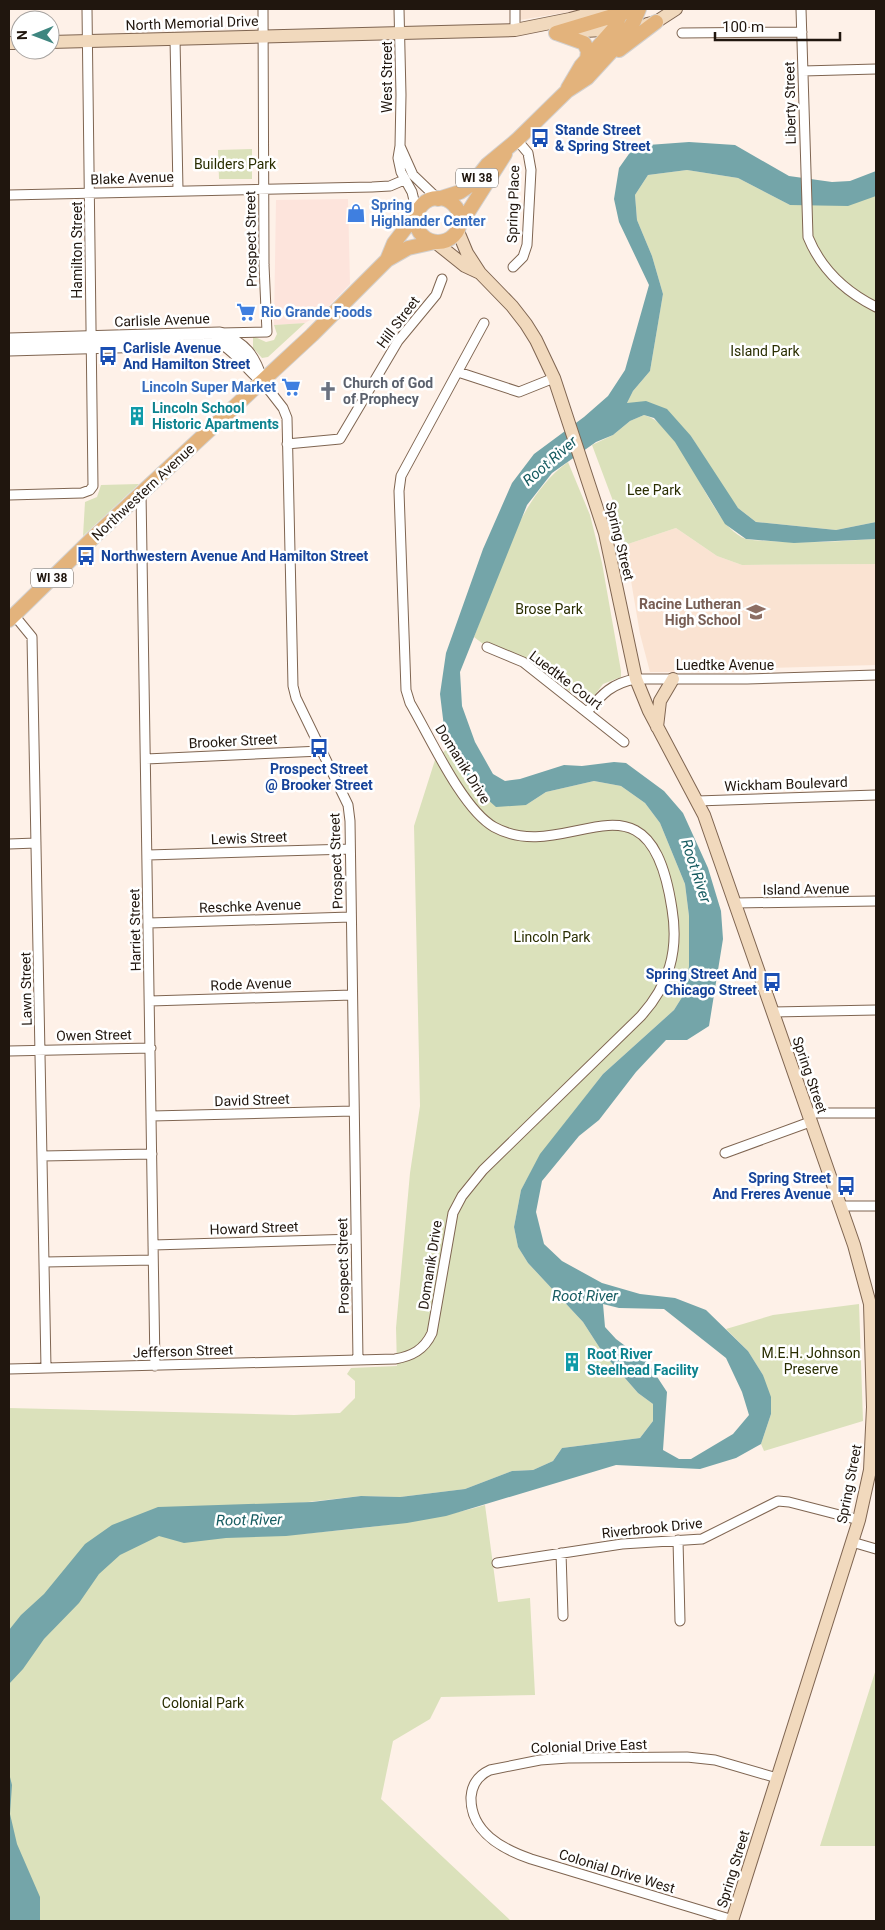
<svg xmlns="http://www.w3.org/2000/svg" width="885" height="1930" font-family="Roboto,sans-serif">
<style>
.built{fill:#fae3d2}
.industrial{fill:#fde4dc}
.green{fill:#dbe1bb}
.water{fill:#74a5a9;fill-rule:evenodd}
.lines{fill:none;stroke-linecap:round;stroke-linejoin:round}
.minor-casing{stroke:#7f6551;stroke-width:11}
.tertiary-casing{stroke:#7f6551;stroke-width:13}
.secondary-casing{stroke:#7f6551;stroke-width:14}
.primary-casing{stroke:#d2d0cf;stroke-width:16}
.minor{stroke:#fff;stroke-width:9}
.tertiary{stroke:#fff;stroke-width:11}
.secondary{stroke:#f1d9bd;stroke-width:12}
.primary{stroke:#e3b37c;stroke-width:14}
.labels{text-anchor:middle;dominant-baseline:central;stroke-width:5;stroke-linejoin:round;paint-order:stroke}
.shield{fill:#fff;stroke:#635c56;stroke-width:1}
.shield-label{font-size:12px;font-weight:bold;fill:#20160e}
.street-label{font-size:14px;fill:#20160e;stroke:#fff}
.transit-label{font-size:14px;font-weight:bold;fill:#164399;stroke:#fff;text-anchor:start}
.park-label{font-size:14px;fill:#292d00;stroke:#fff}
.shop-label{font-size:14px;font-weight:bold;fill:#366cbe;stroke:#fff;text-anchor:start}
.worship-label{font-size:14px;font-weight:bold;fill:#5b616d;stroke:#fff;text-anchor:start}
.culture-label{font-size:14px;font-weight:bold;fill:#0d838f;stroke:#fff;text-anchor:start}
.education-label{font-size:14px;font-weight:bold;fill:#785e54;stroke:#fff;text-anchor:end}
.water-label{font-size:15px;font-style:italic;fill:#175c61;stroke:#fff}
</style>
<rect width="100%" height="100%" fill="#fef1e8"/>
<path class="built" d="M520 9H588L520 20Z
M676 528 717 556 742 565 876 564V665L769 668 741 672H650L640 634 625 545Z"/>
<path class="industrial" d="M348 199 350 284 323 312 305 323 274 325 276 200Z"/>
<path class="green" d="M252 149V179H219L218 150Z
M687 170 738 178 790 205 876 196V522L836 530 756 522 738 508 723 488 691 436 627 403 633 391 650 371 663 294 652 256 637 220 635 195 648 175Z
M305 323 268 357 262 358 253 348V336L266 342 274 340 277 334 274 325Z
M644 415C687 427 708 526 746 539 753 541 762 540 769 541 805 544 841 541 876 539V564L742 565 717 556 676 528 625 545 613 501 592 445 613 435 630 421Z
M568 462 590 515 602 563 621 671V677L603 684 594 696 589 697 586 701 523 662 487 647 474 637C496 580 517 498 568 462Z
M139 484 83 536 85 502 97 497 101 485Z
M452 744 470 784 526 805 546 792 594 781 621 786 645 803 660 823 685 884 689 916V966L684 994 674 1010 603 1074 541 1154 521 1190 514 1227 518 1247 528 1263 583 1322 603 1353 638 1393 653 1404V1421L640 1438 562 1448 553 1461 533 1470 512 1471 465 1489 400 1497 361 1496 299 1503 301 1534C363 1528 424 1523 485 1505L498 1602 530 1598 535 1695 441 1697 430 1719 393 1741 381 1799 511 1921H9V1408L294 1415 340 1413 355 1398V1381L347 1374 351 1368 397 1366 396 1328 410 1173 420 1106 414 826 435 760Z
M859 1304 863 1421 764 1451 761 1444 771 1414 763 1375 748 1351 726 1329 773 1315Z
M876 1669V1846H820Z"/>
<path class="water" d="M689 142 735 145 789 176 832 182 850 181 876 171V196L848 206 790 205 738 178 687 170 648 175 635 195 637 220 652 256 663 294 650 371 633 391 627 403 646 401 667 409 691 436 738 508 756 522 836 530 876 522V539L794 543 746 539 725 524 675 442 654 418 644 415 630 421 613 435 596 442 552 473 527 505 460 672 462 706 475 742 493 774 505 781 520 779 564 765 582 766 614 762 626 763 664 791 683 813 708 868 721 911 723 939 709 1026 687 1040H666L636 1072 599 1120 579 1136 542 1181 536 1212 544 1244 562 1261 602 1283 640 1294 675 1298 706 1310 748 1351 763 1375 771 1397V1414L761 1444 736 1458 700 1469 616 1465 446 1516 407 1523 286 1536 226 1538 184 1543 159 1536 120 1555 99 1574 79 1603 44 1639 23 1669 9 1684V1630L21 1615 44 1594 85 1544 112 1525 158 1507 312 1502 361 1496 400 1497 465 1489 512 1471 533 1470 553 1461 562 1448 640 1438 653 1421V1404L638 1393 603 1353 583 1322 528 1263 518 1247 514 1227 521 1190 540 1154 603 1074 674 1010 684 994 689 966V916L685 884 660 823 645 803 621 786 594 781 546 792 526 805 496 807 470 784 444 727 440 694 446 653 483 549 512 483 534 454 584 417 608 396 625 370 649 285 619 222 614 199 619 168 631 151 648 145ZM603 1304 619 1308 664 1309 726 1358 742 1392 749 1415 733 1434 691 1459H679L663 1450 667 1392 648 1363 616 1339 605 1327Z
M9 1773 12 1785 10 1814 17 1844 40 1897V1921H10Z"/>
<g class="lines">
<g class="minor-casing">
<path id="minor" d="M399 9 401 95 400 146 398 158 401 172 412 192 417 213
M515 9V30
M801 9 808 237C821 269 846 292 876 307
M682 33 802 32
M175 39 178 190
M803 71 876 69
M400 146 413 175 438 199
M9 195 372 187 390 186 404 180
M513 267 523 257 527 245 531 170 528 153 517 140
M220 333 267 332 264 265 263 9
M458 372 519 392 554 378
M262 381 283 408 287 418 293 686 296 698 348 805 350 821 358 1360
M287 444 340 439 398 341 436 295 442 279
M141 493 155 1366
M9 495 82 493 90 490 93 486 87 9
M14 615 32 637 46 1368
M487 647 523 662 624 742
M587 712C602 694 612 683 636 679H747L876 675
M146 759 321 751
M697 801 876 795
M9 844 36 843
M148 855 350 849
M736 903 876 901
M149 923 351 917
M150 1001 352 995
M773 1012 876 1010
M9 1051 151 1048
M807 1113H876
M152 1116 353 1111
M725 1153 810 1122
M42 1156 152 1154
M840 1206H876
M153 1245 356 1239
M45 1262 153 1260
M9 1369 395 1359C412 1356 424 1350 432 1333L453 1213 462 1196 483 1170 641 1016C669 985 679 951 672 909 649 756 568 868 494 827 462 809 429 735 410 703L406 690 399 491 401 476 484 323
M678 1540 680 1621
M852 1542 876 1549
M561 1553 563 1616
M497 1563 622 1544 702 1539 778 1501 789 1502 859 1520
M733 1920 531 1859C502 1849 470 1832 471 1797 472 1784 479 1775 490 1770L540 1760 568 1758 687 1757 715 1760 777 1778"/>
</g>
<g class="tertiary-casing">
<path id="tertiary" d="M9 339 220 333C245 344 254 355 262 381
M9 350 222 344C237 352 248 370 262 381"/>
</g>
<g class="secondary-casing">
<path id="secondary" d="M647 24 656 22 676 9
M567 32 620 29
M50 42 515 30 570 19 607 9
M9 43H20
M457 229 467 253 480 273 512 306 526 324 536 340 554 378 605 533 636 679 649 711 704 815 854 1245 870 1304 873 1407 870 1470 859 1520 732 1921
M435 242 465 266 480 273
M657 727 660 701 673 679"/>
</g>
<g class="primary-casing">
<path id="primary" d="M556 33 626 12
M556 33 584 43 588 51 587 59
M619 50 656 22
M568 88 581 66 613 30 623 9
M416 220a22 22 0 1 1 44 0a22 22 0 1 1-44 0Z
M438 199 460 192 472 184 487 165 517 140 567 91 587 78 620 42 634 21 639 9
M458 228 505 154
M387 260 394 243 417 213
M9 620 96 535 312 335 387 260 408 248 435 242"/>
</g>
<use href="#minor" class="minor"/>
<use href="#tertiary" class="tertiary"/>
<use href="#secondary" class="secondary"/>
<use href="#primary" class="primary"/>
</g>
<defs>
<g id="bus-bare" transform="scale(1.5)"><path d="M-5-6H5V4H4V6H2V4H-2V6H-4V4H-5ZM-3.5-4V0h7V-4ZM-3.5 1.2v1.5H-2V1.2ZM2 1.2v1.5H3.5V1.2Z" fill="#1a4fb4" stroke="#fff" stroke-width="2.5" paint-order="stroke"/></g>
<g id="shop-bare" transform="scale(1.5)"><path d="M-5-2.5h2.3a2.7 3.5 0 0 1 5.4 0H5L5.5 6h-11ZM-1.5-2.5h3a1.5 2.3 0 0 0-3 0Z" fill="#3f7fe0" stroke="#fff" stroke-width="2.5" paint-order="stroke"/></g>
<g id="supermarket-bare" transform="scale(1.5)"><path d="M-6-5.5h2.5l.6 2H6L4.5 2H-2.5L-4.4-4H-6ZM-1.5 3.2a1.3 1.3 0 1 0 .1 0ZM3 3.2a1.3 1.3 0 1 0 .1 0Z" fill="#3f7fe0" stroke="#fff" stroke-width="2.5" paint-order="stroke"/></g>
<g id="church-bare" transform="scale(1.5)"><path d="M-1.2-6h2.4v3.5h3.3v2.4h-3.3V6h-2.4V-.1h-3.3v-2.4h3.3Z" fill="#6b7280" stroke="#fff" stroke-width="2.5" paint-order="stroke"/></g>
<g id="building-bare" transform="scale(1.5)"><path d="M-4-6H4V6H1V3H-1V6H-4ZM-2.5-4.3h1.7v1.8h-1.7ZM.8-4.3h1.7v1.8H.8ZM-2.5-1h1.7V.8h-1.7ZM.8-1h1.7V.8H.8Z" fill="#0f9aa8" stroke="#fff" stroke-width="2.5" paint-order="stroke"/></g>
<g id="school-bare" transform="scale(1.5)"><path d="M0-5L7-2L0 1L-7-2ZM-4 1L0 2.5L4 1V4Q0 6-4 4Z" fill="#8d6e63" stroke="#fff" stroke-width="2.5" paint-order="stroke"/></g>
</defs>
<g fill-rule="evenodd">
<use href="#bus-bare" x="540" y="138"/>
<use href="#shop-bare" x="356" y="213"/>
<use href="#supermarket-bare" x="246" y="312"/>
<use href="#bus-bare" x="108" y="356"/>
<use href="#supermarket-bare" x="291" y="387"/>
<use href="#church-bare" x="328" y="391"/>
<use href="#building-bare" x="137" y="416"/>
<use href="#bus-bare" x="86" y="556"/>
<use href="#school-bare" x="756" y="612"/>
<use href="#bus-bare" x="319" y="748"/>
<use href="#bus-bare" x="772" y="982"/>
<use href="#bus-bare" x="846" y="1186"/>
<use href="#building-bare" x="572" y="1362"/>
</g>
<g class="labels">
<g class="shield">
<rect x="456" y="168.5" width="42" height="19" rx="4"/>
<rect x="31" y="568.5" width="42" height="19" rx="4"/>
</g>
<g class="shield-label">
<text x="477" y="178">WI 38</text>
<text x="52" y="578">WI 38</text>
</g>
<g class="street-label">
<text transform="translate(192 23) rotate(-2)">North Memorial Drive</text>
<text transform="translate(387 77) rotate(-90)">West Street</text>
<text transform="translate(790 103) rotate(-91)">Liberty Street</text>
<text transform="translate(132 178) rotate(-2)">Blake Avenue</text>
<text transform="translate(513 204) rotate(-88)">Spring Place</text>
<text transform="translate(251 239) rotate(-91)">Prospect Street</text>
<text transform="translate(77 250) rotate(-90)">Hamilton Street</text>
<text transform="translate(162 320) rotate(-2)">Carlisle Avenue</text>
<text transform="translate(398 322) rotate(-53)">Hill Street</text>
<text transform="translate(143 492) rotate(-43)">Northwestern Avenue</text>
<text transform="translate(620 541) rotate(76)">Spring Street</text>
<text x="725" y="665">Luedtke Avenue</text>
<text transform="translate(566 680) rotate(37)">Luedtke Court</text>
<text transform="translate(233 741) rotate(-3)">Brooker Street</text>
<text transform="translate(463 764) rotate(58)">Domanik Drive</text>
<text transform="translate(786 784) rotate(-2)">Wickham Boulevard</text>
<text transform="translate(249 838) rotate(-2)">Lewis Street</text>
<text transform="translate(336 861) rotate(-92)">Prospect Street</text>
<text transform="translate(806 889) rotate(-1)">Island Avenue</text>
<text transform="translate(250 906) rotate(-2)">Reschke Avenue</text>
<text transform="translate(135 930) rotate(-91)">Harriet Street</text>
<text transform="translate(251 984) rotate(-2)">Rode Avenue</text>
<text transform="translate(26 989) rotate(-91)">Lawn Street</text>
<text transform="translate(94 1035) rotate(-1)">Owen Street</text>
<text transform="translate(810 1075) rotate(71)">Spring Street</text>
<text transform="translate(252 1100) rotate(-2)">David Street</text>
<text transform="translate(254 1228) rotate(-2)">Howard Street</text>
<text transform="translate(430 1265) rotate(-81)">Domanik Drive</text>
<text transform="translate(343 1266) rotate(-91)">Prospect Street</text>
<text transform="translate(183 1351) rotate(-2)">Jefferson Street</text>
<text transform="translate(849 1484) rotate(-79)">Spring Street</text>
<text transform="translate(652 1528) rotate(-6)">Riverbrook Drive</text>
<text transform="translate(589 1746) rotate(-2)">Colonial Drive East</text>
<text transform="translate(733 1869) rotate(-73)">Spring Street</text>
<text transform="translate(617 1871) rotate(17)">Colonial Drive West</text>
</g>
<g class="transit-label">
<text x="555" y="130">Stande Street<tspan x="555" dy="16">&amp; Spring Street</tspan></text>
<text x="123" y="348">Carlisle Avenue<tspan x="123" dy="16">And Hamilton Street</tspan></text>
<text x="101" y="556">Northwestern Avenue And Hamilton Street</text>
<text x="319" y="769" text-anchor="middle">Prospect Street<tspan x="319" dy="16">@ Brooker Street</tspan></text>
<text x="757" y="974" text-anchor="end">Spring Street And<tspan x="757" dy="16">Chicago Street</tspan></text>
<text x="831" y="1178" text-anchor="end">Spring Street<tspan x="831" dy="16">And Freres Avenue</tspan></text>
</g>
<g class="park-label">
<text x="235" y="164">Builders Park</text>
<text x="765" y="351">Island Park</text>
<text x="654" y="490">Lee Park</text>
<text x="549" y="609">Brose Park</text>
<text x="552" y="937">Lincoln Park</text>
<text x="811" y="1353">M.E.H. Johnson<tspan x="811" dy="16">Preserve</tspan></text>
<text x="203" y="1703">Colonial Park</text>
</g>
<g class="shop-label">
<text x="371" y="205">Spring<tspan x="371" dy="16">Highlander Center</tspan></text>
<text x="261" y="312">Rio Grande Foods</text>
<text x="276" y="387" text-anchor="end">Lincoln Super Market</text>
</g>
<g class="worship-label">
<text x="343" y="383">Church of God<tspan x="343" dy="16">of Prophecy</tspan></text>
</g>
<g class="culture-label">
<text x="152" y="408">Lincoln School<tspan x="152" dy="16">Historic Apartments</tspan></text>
<text x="587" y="1354">Root River<tspan x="587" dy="16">Steelhead Facility</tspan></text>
</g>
<g class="education-label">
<text x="741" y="604">Racine Lutheran<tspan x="741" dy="16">High School</tspan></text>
</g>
<g class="water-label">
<text transform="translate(550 461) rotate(-41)">Root River</text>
<text transform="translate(696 871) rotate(72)">Root River</text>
<text x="585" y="1296">Root River</text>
<text transform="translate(249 1520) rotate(-1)">Root River</text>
</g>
</g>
<rect width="885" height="1930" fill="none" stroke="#20160e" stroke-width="20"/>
<g transform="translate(35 35) rotate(269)"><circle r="24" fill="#ffffff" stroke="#a6a29f"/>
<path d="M0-4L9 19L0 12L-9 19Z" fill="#3f8680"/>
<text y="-8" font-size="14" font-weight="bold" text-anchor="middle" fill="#20160e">N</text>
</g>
<path d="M715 32v8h125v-8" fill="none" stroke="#20160e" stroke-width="2.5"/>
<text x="722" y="32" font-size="15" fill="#20160e" stroke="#ffffff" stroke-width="4" paint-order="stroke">100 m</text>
</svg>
